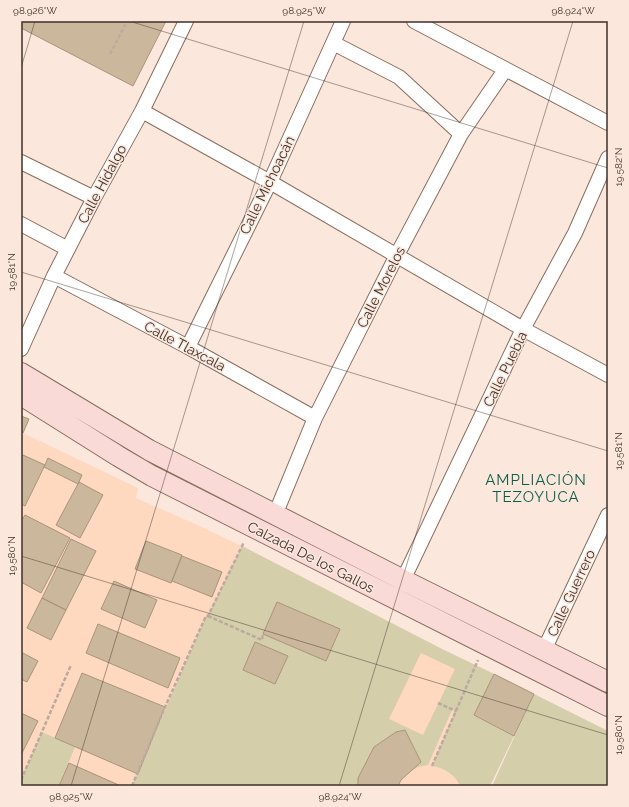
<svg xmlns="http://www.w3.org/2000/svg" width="629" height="807" font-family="Raleway,sans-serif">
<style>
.built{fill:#ffd8c0}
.green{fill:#d4ceab;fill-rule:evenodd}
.building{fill:#cbb89c;stroke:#a8957a}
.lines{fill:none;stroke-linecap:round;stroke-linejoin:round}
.street-casing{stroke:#896d5c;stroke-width:16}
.secondary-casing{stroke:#896d5c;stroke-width:22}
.path{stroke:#bcaaa0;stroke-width:2.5;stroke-dasharray:4 2;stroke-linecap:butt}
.street{stroke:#fff;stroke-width:14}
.secondary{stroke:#fadad6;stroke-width:20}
.ticks{fill:none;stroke:#3e322a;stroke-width:1;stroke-opacity:0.45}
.labels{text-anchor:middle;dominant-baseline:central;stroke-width:3;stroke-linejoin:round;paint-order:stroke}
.street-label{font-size:14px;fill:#3e322a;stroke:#fbe7dc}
.neighbourhood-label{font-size:15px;letter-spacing:1px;fill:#0a5d49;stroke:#fbe7dc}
.neatline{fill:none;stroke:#3e322a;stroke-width:1.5}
.ticks-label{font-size:10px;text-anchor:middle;fill:#3e322a}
</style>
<rect width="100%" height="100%" fill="#fbe7dc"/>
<path class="built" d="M21 432 138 488 136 498 195 524 242 546 442 649 494 674 474 715 514 736 490 786H21Z"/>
<path class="green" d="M242 546 442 649 494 674 474 715 514 736 490 786H460C455 774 444 768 432 766L455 711 452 710 428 765 418 767 409 772 421 762 405 730 396 732 374 747 358 778V786H132L206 616 208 615ZM421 653 455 669 423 735 389 719Z
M534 694 608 731V786H492Z
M42 732 75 747 59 786H21V780Z"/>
<path class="building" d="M21 21H166L133 86 21 28Z
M21 416 29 419 23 433 21 432Z
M23 455 45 465 25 506 21 504V458Z
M48 458 82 475 78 484 44 467Z
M79 482 103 495 80 538 56 525Z
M25 515 70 538 41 593 21 582V521Z
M71 539 96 551 66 610 42 598Z
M146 541 182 555 171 583 135 569Z
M182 556 222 572 212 597 172 581Z
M114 581 157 600 145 628 101 609Z
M42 598 66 610 51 640 27 628Z
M277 602 340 629 326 661 263 634Z
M98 624 180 658 168 688 86 653Z
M255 642 288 656 275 684 243 670Z
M21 652 38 661 27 682 21 679Z
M82 673 165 707 138 774 55 738Z
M494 674 534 694 514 736 474 715Z
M21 713 38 721 21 755Z
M405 730 421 762 401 780 398 786H358V778L374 747 396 732Z
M69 763 121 786H59Z"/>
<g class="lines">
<g class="street-casing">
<path id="street" d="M414 21 608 123
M333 43 399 77 461 134
M142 111 270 182 523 329 608 375
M21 162 94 198
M21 224 68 249
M54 276 188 347 315 418
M188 347 270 182 343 21
M21 349 54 276 94 198 142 111 186 21
M275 515 315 418 397 255 461 134 505 70
M403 580 523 329 575 233 608 158
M544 650 608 515"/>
</g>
<g class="secondary-casing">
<path id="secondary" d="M21 373 149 450 403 580 608 682
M21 395 118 456 152 476 608 706"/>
</g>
<path class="path" d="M110 54 127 21
M208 616 262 640 263 634
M438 703 456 711
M432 766 478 660
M21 780 71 665
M132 786 165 707 206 616H208L244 542"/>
<use href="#street" class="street"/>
<use href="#secondary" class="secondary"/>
</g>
<path class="ticks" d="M129 21 608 168M21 68 35 21M21 272 608 451M21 556 608 735M71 786 304 21M339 786 573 21"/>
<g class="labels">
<g class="street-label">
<text transform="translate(102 184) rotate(-62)">Calle Hidalgo</text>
<text transform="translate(267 185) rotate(-64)">Calle Michoacán</text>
<text transform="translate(381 287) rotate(-63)">Calle Morelos</text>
<text transform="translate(185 346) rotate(28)">Calle Tlaxcala</text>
<text transform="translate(505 369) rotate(-64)">Calle Puebla</text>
<text transform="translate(311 557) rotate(27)">Calzada De los Gallos</text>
<text transform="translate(571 593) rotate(-65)">Calle Guerrero</text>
</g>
<g class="neighbourhood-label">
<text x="536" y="480">AMPLIACIÓN<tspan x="536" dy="17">TEZOYUCA</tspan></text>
</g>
</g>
<rect width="629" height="807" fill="none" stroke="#fbe7dc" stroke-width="44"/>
<rect x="22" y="22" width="585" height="763" class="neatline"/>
<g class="ticks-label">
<text x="35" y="14">98.926°W</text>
<text x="304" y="14">98.925°W</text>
<text x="573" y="14">98.924°W</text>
<text transform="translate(618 167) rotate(-90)" y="4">19.582°N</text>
<text transform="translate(11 272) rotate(-90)" y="4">19.581°N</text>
<text transform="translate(618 451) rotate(-90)" y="4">19.581°N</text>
<text transform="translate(11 556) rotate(-90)" y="4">19.580°N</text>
<text transform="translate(618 735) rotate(-90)" y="4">19.580°N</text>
<text x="71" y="800">98.925°W</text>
<text x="340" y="800">98.924°W</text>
</g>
</svg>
